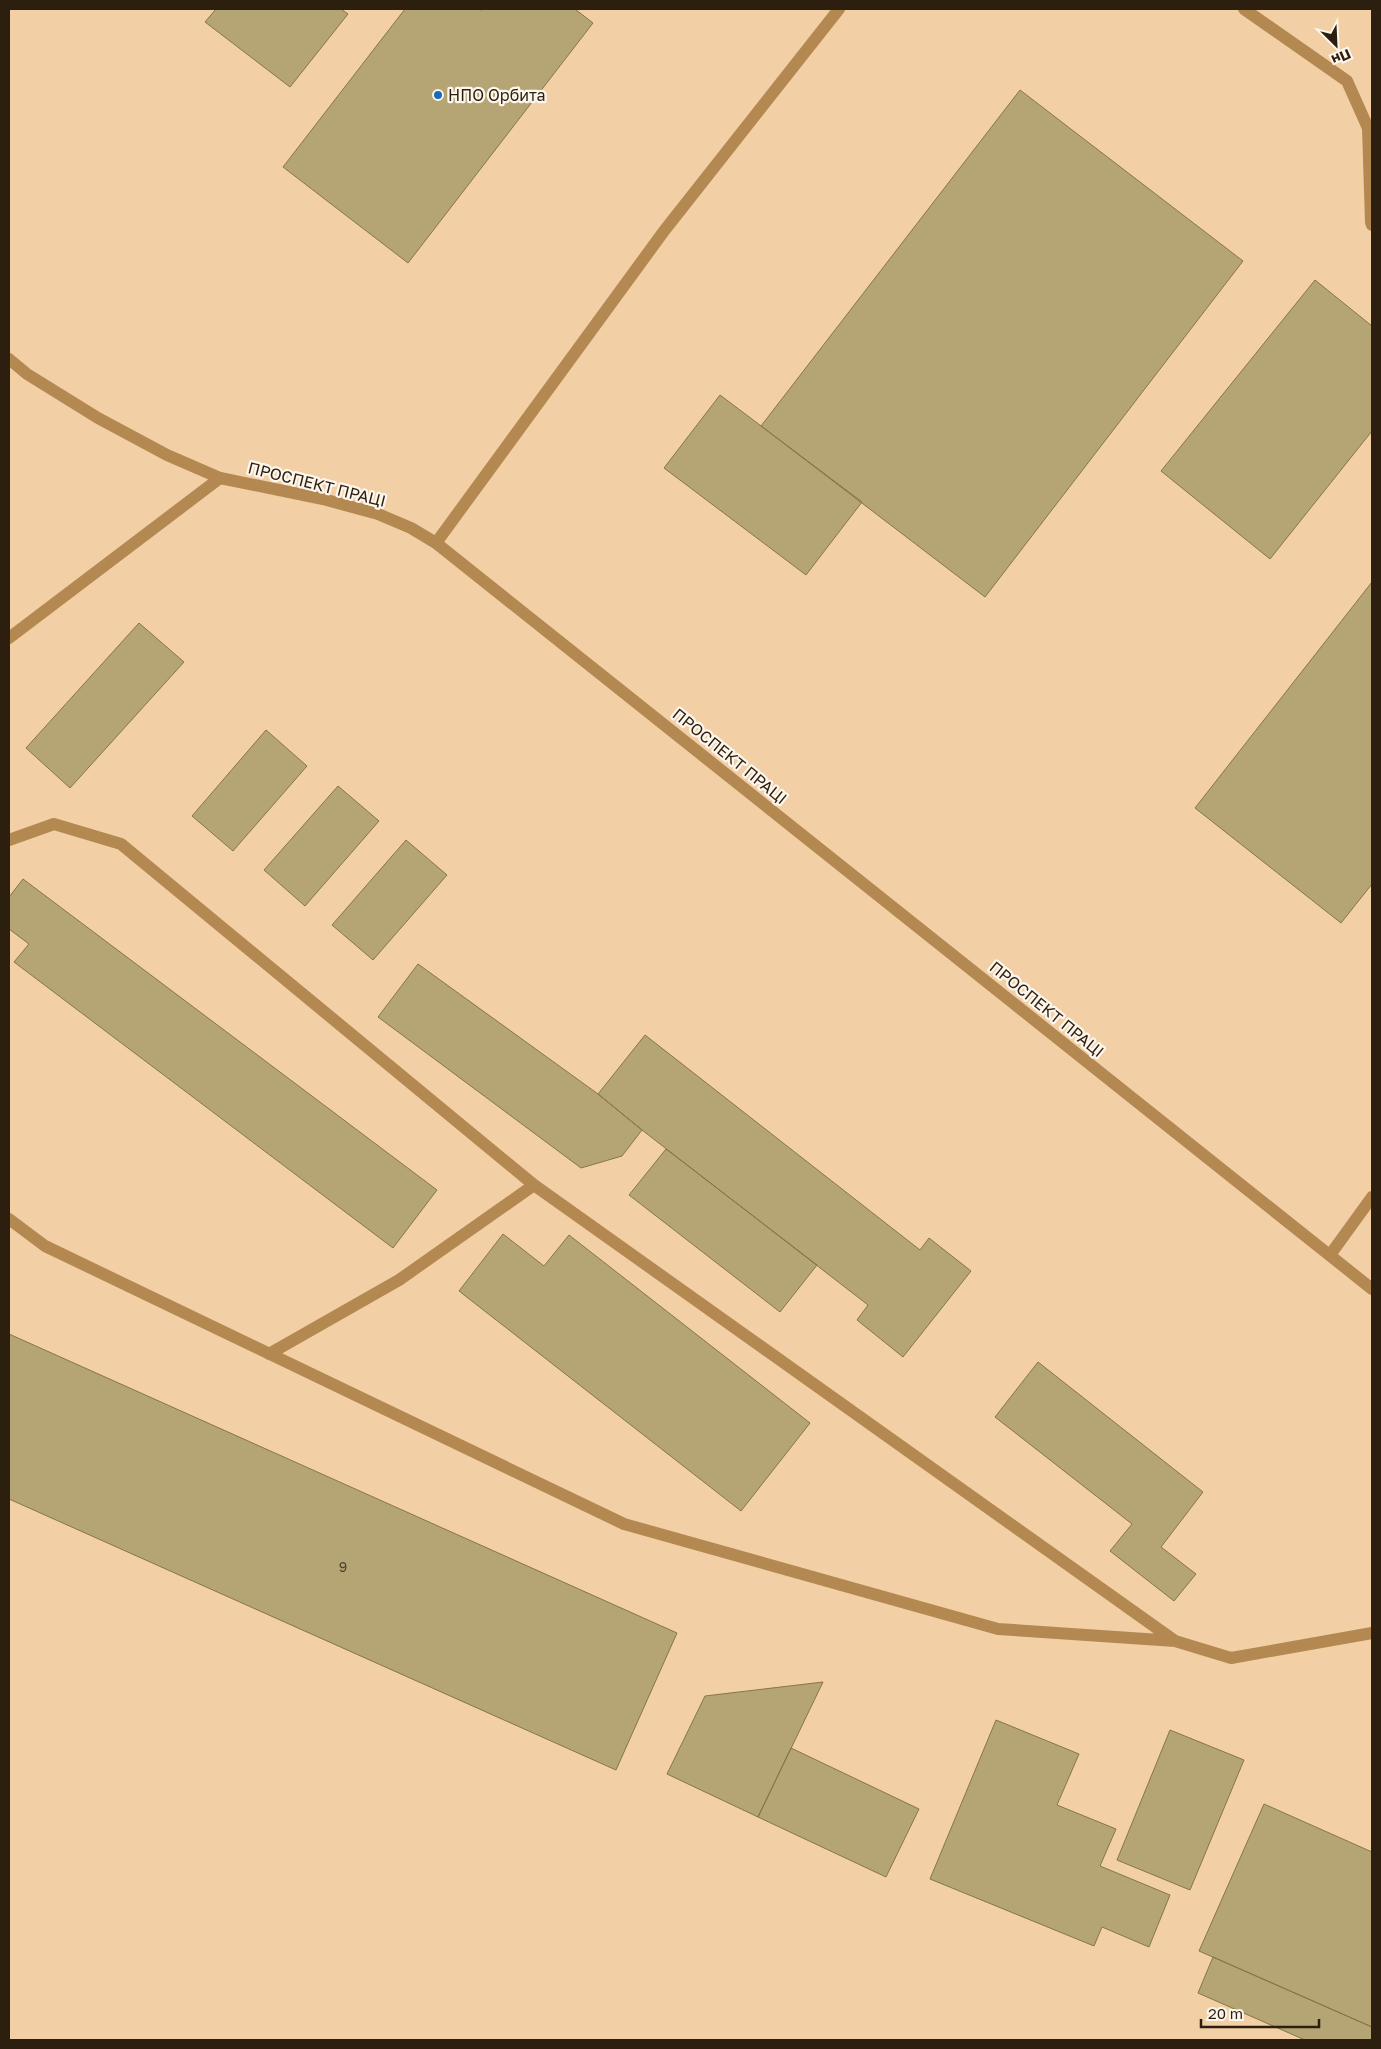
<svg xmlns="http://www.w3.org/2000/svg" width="1381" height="2049" font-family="'Golos Text',sans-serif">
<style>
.building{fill:#b5a575;stroke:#857647}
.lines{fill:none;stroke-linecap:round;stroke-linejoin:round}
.service{stroke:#b48851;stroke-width:12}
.minor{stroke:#b48851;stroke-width:12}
.poi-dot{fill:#176dbb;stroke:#fdf6ed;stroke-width:2}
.labels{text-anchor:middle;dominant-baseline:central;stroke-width:4.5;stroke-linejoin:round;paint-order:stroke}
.number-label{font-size:14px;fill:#4e4028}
.poi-label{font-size:16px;fill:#2c1f0f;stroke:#fdf6ed;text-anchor:start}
.street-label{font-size:16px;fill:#2c1f0f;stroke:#fdf6ed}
</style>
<rect width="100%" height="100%" fill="#f3cfa6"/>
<path class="building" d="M216 9H341L348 14 290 87 205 22Z
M405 9H479L481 10 483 9H575L593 23 408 263 283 167Z
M1020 90 1243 261 985 597 761 426Z
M1315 280 1372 326V431L1270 559 1161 471Z
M720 395 862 502 806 575 664 468Z
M1372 582V884L1341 923 1195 808Z
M139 623 184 662 70 788 26 748Z
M266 730 307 766 233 851 192 816Z
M338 786 379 821 305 906 264 870Z
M406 840 447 875 373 960 332 925Z
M23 879 437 1190 393 1248 14 962 29 944 9 929V897Z
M418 964 598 1094 642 1130 622 1156 581 1168 378 1017Z
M645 1035 920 1250 929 1238 971 1271 903 1357 857 1320 868 1305 642 1130 598 1094Z
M666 1149 817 1265 780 1312 629 1195Z
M503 1234 544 1266 569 1235 810 1423 741 1511 459 1291Z
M9 1334 677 1633 616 1770 9 1499Z
M1038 1362 1203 1492 1161 1547 1196 1574 1174 1601 1110 1551 1132 1524 995 1417Z
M823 1682 758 1817 667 1774 705 1696Z
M996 1720 1079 1754 1057 1805 1116 1829 1100 1866 1170 1895 1149 1947 1102 1927 1094 1946 930 1879Z
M1170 1730 1244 1760 1190 1890 1117 1860Z
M791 1748 919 1809 886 1877 758 1817Z
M1264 1804 1372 1852V2027L1199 1951Z
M1213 1957 1372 2027V2040H1305L1198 1993Z"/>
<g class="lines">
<path class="service" d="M1244 9 1347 81 1368 128 1371 222 1372 225
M436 543 664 231 839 9
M9 638 220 478
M9 840 54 824 121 844 534 1185 1175 1641
M9 1219 45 1246 624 1524 998 1629 1175 1641 1231 1658 1372 1633
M1330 1255 1372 1197
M269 1354 399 1280 534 1185"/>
<path class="minor" d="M9 359 27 374 98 418 167 455 220 478 323 499 378 514 411 528 436 543 1372 1289"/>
</g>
<circle class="poi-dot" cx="438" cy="95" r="5"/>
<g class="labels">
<g class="number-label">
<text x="343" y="1566">9</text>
</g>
<g class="poi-label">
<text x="448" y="95">НПО Орбита</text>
</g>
<g class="street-label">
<text transform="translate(317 484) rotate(14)">ПРОСПЕКТ ПРАЦІ</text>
<text transform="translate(730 756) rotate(39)">ПРОСПЕКТ ПРАЦІ</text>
<text transform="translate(1047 1009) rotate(39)">ПРОСПЕКТ ПРАЦІ</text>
</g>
</g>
<rect width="1381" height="2049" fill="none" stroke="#2c1f0f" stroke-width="20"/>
<g transform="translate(1336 45) rotate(156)" stroke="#fdf6ed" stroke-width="4" paint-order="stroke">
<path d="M0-4L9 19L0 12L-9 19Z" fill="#2c1f0f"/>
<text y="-8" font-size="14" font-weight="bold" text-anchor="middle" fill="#2c1f0f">Пн</text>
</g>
<path d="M1201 2019v8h118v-8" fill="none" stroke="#2c1f0f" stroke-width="2.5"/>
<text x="1208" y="2019" font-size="15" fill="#2c1f0f" stroke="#fdf6ed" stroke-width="4" paint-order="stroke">20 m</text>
</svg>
